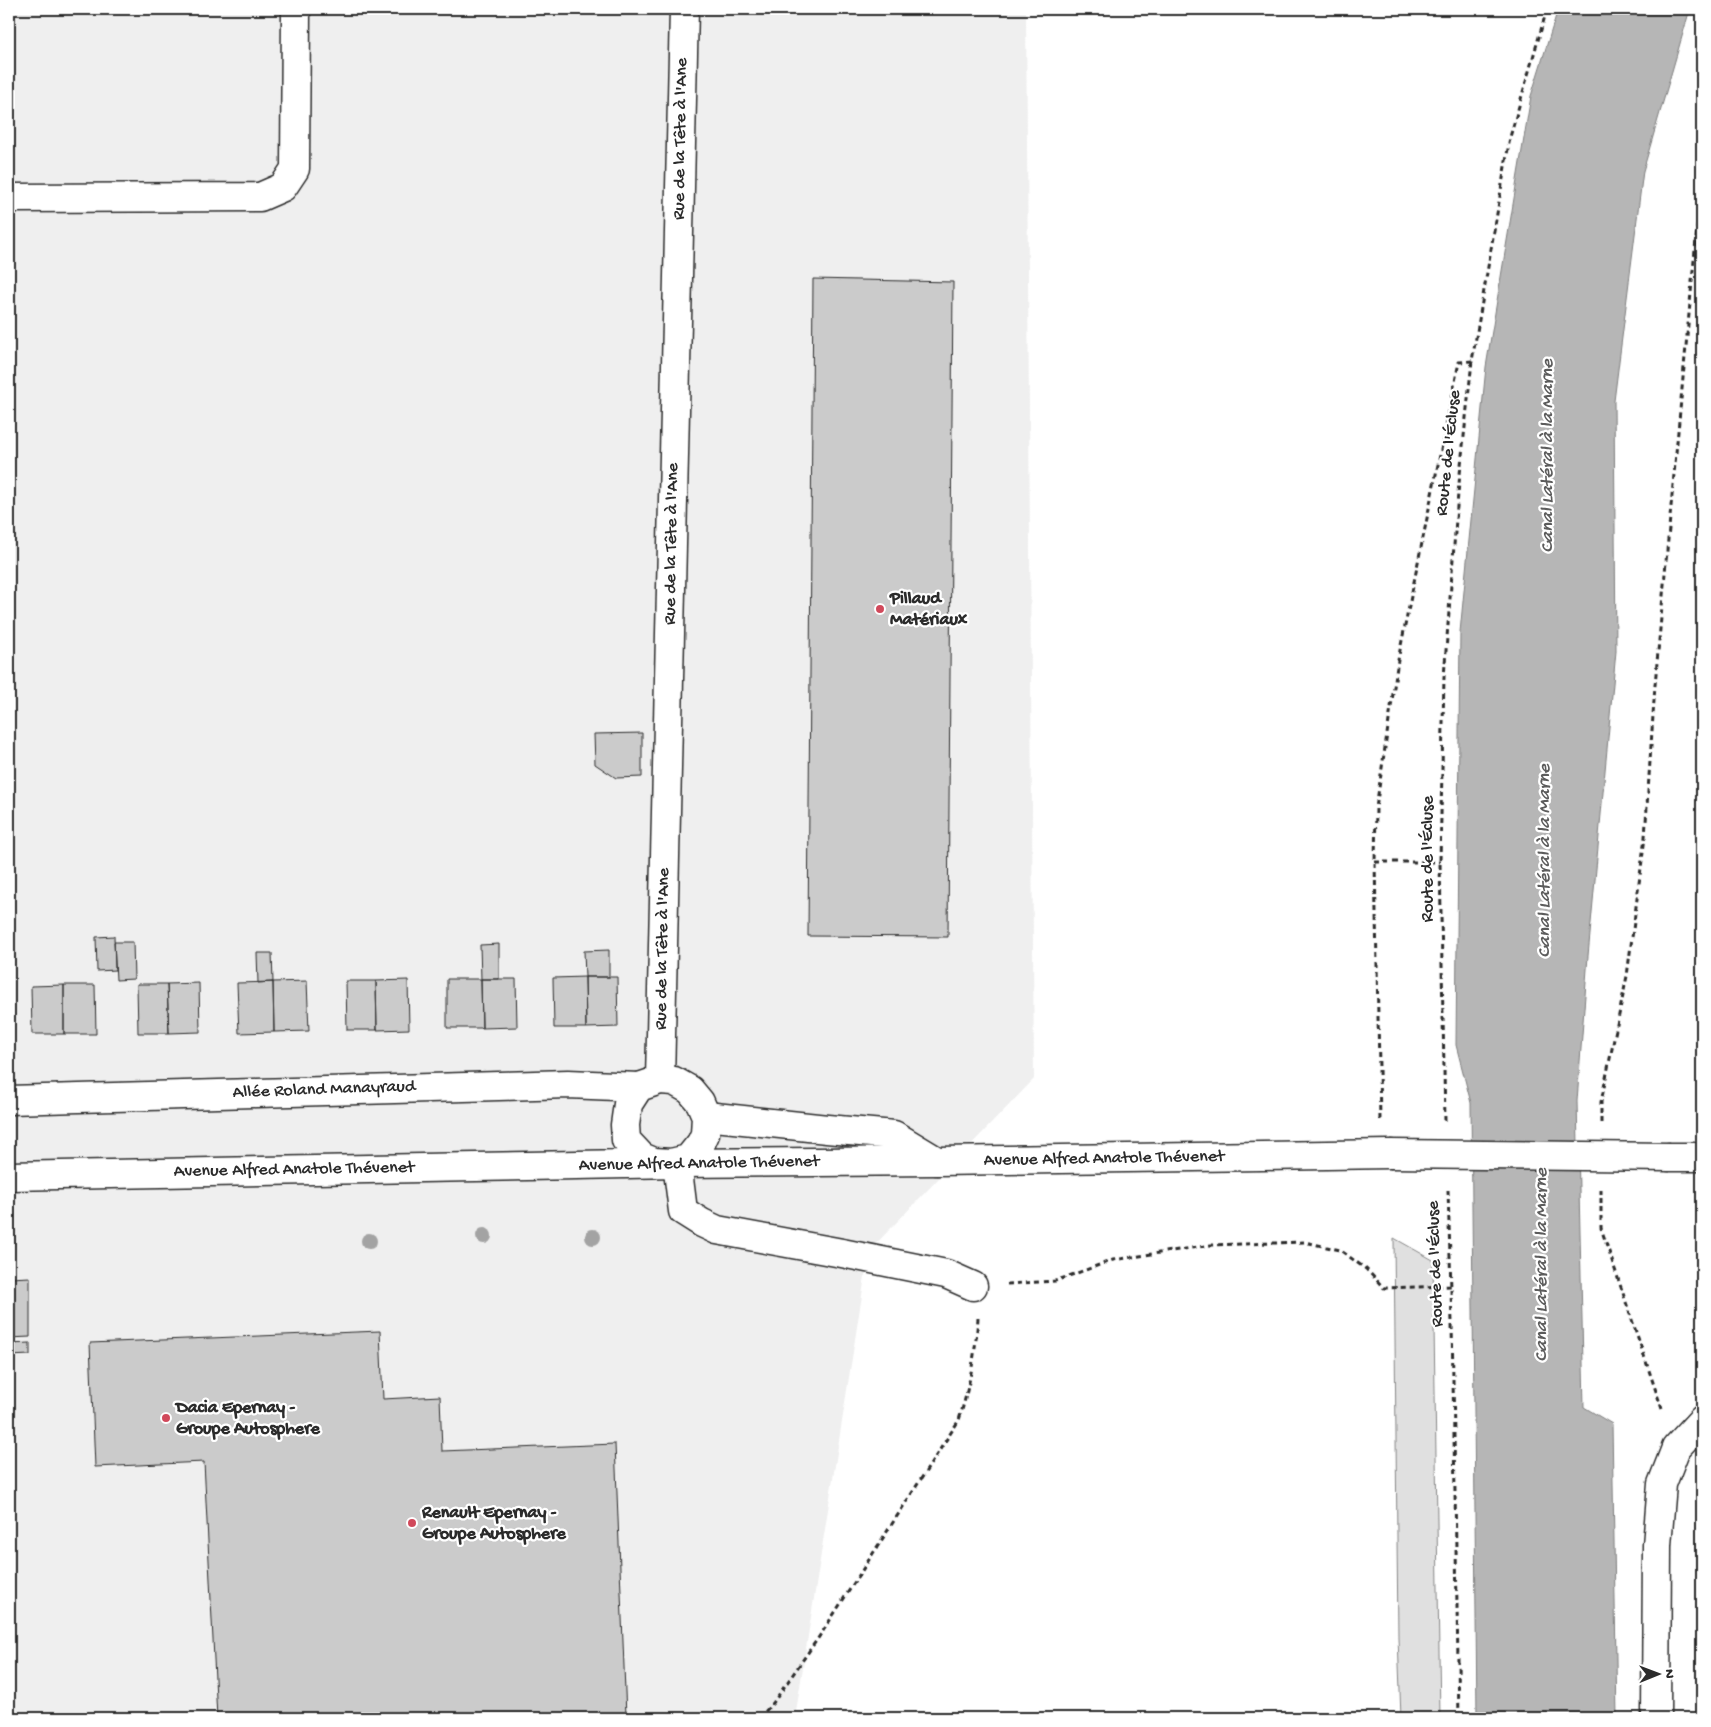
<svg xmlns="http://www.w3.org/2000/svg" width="1711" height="1727" font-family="'Gochi Hand',sans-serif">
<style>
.built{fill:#efefef}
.green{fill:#e0e0e0;stroke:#868686}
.water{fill:#b6b6b6;stroke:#7e7e7e}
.building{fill:#cbcbcb;stroke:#2b2b2b}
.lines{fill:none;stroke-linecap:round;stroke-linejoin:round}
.minor-casing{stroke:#2b2b2b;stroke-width:31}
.major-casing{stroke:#2b2b2b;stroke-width:31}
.path{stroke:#2b2b2b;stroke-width:3;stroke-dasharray:5 4;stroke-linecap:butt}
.minor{stroke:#fff;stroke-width:28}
.major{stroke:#fff;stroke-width:28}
.major-bridge-casing{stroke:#2b2b2b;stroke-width:31;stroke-linecap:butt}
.major-bridge{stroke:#fff;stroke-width:28}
.tree{fill:#a3a3a3}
.poi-dot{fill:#d1495b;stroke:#fff;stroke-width:2}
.labels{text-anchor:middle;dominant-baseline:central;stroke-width:4.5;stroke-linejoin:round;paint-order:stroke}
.street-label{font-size:18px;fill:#2b2b2b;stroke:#fff}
.poi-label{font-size:18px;font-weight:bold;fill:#2b2b2b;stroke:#fff;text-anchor:start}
.water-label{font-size:19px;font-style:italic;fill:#5c5c5c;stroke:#fff}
</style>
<rect width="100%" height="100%" fill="#fff"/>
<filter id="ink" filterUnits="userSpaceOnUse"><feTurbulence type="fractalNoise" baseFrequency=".02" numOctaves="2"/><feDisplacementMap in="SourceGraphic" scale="10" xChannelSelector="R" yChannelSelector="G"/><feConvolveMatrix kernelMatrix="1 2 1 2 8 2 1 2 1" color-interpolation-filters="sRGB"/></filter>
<g filter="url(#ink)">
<path class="built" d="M9 9H1026L1034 1079 869 1251 795 1718H9Z"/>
<path class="green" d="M1394 1238 1433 1260 1440 1718H1401L1398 1637Z"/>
<path class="water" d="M1558 9H1690L1643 171 1614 401 1616 651 1588 956 1577 1101 1584 1407 1612 1424 1617 1718H1477L1471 1103 1456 1045 1460 632 1486 367 1531 96Z"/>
<path class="building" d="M813 279 953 282 948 937 808 936Z
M642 733V777L616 778 595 764 594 734Z
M114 936 115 970 97 971 96 937Z
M114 942H133L134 979 116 980Z
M499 944V979H481L480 945Z
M609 950V977H585L584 951Z
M257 953H272L273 982 258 983Z
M585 977 586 1028H554L553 978Z
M585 977H617L618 1027 586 1028Z
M447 979H481L482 1028H447Z
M481 979H516L517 1027 482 1028Z
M408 980 409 1029 377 1030 376 981Z
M307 981 309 1031 274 1032 273 982Z
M346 981H376L377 1030H347Z
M273 982 274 1032 239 1033 237 983Z
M199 983 200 1032 169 1033 167 984Z
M137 984H167L169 1033H138Z
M64 985V1034H32L31 986Z
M64 985H95L96 1034H64Z
M30 1277V1337L9 1338V1278Z
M380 1331 383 1399 440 1396 442 1451 615 1444 626 1716 577 1718H217L204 1462 95 1467 90 1343Z
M30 1343V1355L10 1356 9 1344Z"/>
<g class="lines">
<g class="minor-casing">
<path id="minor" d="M9 198 260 197 283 187 295 169 296 9
M660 1080 684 9
M9 1100 568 1084 639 1087
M706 1116 827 1129 894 1135 937 1161
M677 1163 683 1211 702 1223 717 1230 842 1253 946 1274 973 1286
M1656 1718 1657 1545 1662 1484 1676 1448 1702 1420"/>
</g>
<g class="major-casing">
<path id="major" d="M660 1080 674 1081 690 1090 700 1102 706 1116 705 1134 701 1143 688 1159 671 1163 654 1162 642 1157 626 1140 625 1125 628 1104 639 1087Z
M1670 1157H1702
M9 1176 677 1163 937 1161 1390 1154"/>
</g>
<path class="path" d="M1375 862H1440
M1380 1120 1375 862 1376 808 1398 660 1459 362 1472 361
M1445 1121 1440 862 1444 677 1458 493 1472 361 1510 137 1547 9
M1601 1123V1102L1627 976 1645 837 1655 685 1670 517 1702 175
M1601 1189V1228L1663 1412
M1448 1190 1452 1323 1459 1718
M1007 1284 1055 1281 1113 1260 1211 1245 1305 1242 1340 1250 1366 1269 1384 1288 1451 1286
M759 1718 773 1703 823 1631 959 1420C970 1384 975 1356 978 1318"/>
<use href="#minor" class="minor"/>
<use href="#major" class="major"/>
<g class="major-bridge-casing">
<path id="major-bridge" d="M1390 1154 1670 1157"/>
</g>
<use href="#major-bridge" class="major-bridge"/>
</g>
<g class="tree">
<circle cx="484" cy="1236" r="8"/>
<circle cx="593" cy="1237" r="8"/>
<circle cx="369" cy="1241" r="8"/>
</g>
</g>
<g class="poi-dot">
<circle cx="880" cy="609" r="5"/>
<circle cx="166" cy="1418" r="5"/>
<circle cx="412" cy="1523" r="5"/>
</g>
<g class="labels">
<g class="street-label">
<text transform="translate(681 139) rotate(-89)">Rue de la Tête à l'Ane</text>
<text transform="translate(1449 453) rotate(-84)">Route de l'Écluse</text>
<text transform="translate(672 544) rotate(-89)">Rue de la Tête à l'Ane</text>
<text transform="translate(1428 859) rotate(-90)">Route de l'Écluse</text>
<text transform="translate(663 949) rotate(-89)">Rue de la Tête à l'Ane</text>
<text transform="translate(324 1090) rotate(-2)">Allée Roland Manayraud</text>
<text transform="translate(1104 1159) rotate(-1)">Avenue Alfred Anatole Thévenet</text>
<text transform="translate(699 1164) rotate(-1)">Avenue Alfred Anatole Thévenet</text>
<text transform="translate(294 1170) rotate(-1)">Avenue Alfred Anatole Thévenet</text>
<text transform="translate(1436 1264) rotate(-92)">Route de l'Écluse</text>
</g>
<g class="poi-label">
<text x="890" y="599">Pillaud<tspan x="890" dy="21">Matériaux</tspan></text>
<text x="176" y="1408">Dacia Epernay -<tspan x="176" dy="21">Groupe Autosphere</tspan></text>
<text x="422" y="1513">Renault Epernay -<tspan x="422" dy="21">Groupe Autosphere</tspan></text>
</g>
<g class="water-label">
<text transform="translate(1548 456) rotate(-90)">Canal Latéral à la Marne</text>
<text transform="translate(1545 861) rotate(-90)">Canal Latéral à la Marne</text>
<text transform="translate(1542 1265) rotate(-90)">Canal Latéral à la Marne</text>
</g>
</g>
<rect width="1711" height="1727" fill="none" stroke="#fff" stroke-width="30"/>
<rect x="15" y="15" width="1681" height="1697" fill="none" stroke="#2b2b2b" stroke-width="2" filter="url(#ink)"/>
<g transform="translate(1658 1674) rotate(89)" stroke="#ffffff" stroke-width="4" paint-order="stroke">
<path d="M0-4L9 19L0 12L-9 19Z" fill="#2b2b2b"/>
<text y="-8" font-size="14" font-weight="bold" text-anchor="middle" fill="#2b2b2b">N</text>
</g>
</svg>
